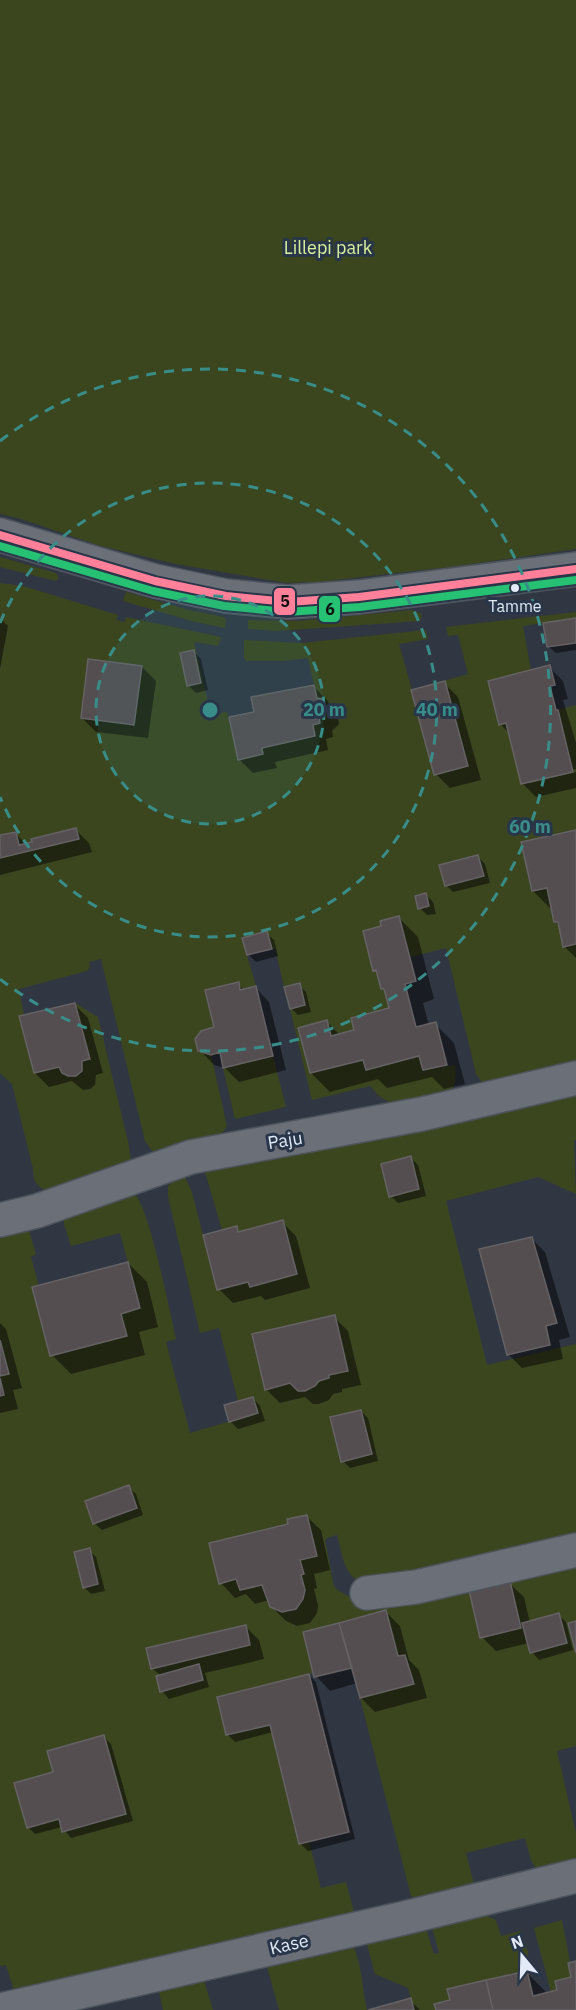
<svg xmlns="http://www.w3.org/2000/svg" width="576" height="2010" font-family="'IBM Plex Sans',sans-serif">
<style>
.green{fill:#3b461f;fill-rule:evenodd}
.shadow{fill:#0007}
.building{fill:#554e50;stroke:#656265;stroke-width:1.5}
.lines{fill:none;stroke-linecap:round;stroke-linejoin:round}
.minor-casing{stroke:#4e545d;stroke-width:36}
.minor{stroke:#6b7078;stroke-width:33}
.bus-1-casing{stroke:#293649;stroke-width:12}
.bus-2-casing{stroke:#293649;stroke-width:12}
.bus-1{stroke:#ff8098;stroke-width:8}
.bus-2{stroke:#26c172;stroke-width:8}
.ring{fill:none;stroke:#398d89;stroke-width:3;stroke-dasharray:10 8}
.bus-dot{fill:#e1eaf6;stroke:#293649;stroke-width:2}
.labels{text-anchor:middle;dominant-baseline:central;stroke-width:6;stroke-linejoin:round;paint-order:stroke}
.bus-label{font-size:16px;fill:#e1eaf6;stroke:#293649}
.park-label{font-size:18px;fill:#d9f09a;stroke:#293649}
.street-label{font-size:18px;fill:#e1eaf6;stroke:#293649}
.centre{fill:#398d89;stroke:#293649;stroke-width:3}
.ring-label{font-size:18px;text-anchor:middle;font-weight:bold;fill:#398d89;stroke:#293649;stroke-width:6;stroke-linejoin:round;paint-order:stroke}
.line-badge{stroke:#293649;stroke-width:2}
.pale-badge-label{font-size:16px;text-anchor:middle;font-weight:bold;fill:#111}
</style>
<rect width="100%" height="100%" fill="#303742"/>
<path class="green" d="M0 0H576V549L458 566 318 582 286 583 176 564 101 546 21 519 0 514Z
M0 557 56 573 59 578 56 581 0 567Z
M0 583 23 586 118 615 116 620 124 622 126 617 221 637 218 646 194 642 211 715 227 712 238 760 263 754 262 748 315 737 313 725 320 723 319 716 326 710 323 699 317 698 308 658 283 661H246L244 657V640L301 643 426 630 428 639 399 644 412 690 468 674 458 635 448 636 446 627 576 612V618L523 626 531 670 488 681 506 723 521 784 572 771 558 710 576 705V830L521 842 531 891 547 888 554 922H558L563 946 576 944V1065L485 1086 476 1074 446 948 410 957 399 916 380 921 381 926 363 931 373 971 376 970 381 989H384L389 1008 351 1018 354 1030 331 1036 327 1020 298 1028 310 1073 363 1060 367 1070 419 1056 423 1070 455 1065C457 1076 455 1093 443 1098 438 1101 430 1101 424 1102 402 1107 385 1106 370 1086L312 1100 290 1009 305 1005 299 983 284 987 275 948 272 949 266 931 242 938 256 986 240 990 238 982 205 990 214 1027 201 1031 195 1039 211 1055 227 1126 217 1140 161 1153 153 1152 145 1141 101 959 89 962 90 967 87 971 19 989 24 1015 20 1017 34 1073 59 1067C64 1078 73 1078 82 1071V1061L90 1059 75 1003 98 1017 129 1146 131 1162 51 1194C39 1187 33 1184 33 1169L12 1084 0 1073V858L79 838 76 828 31 839 32 842 19 845 15 832 0 835Z
M126 592 189 610 224 617 226 620 225 628 195 622 123 601Z
M412 610 422 614 420 621 278 631 248 629V620L298 621Z
M273 1056 286 1107 235 1119 223 1068Z
M576 1089V1140H574L576 1194 538 1177 446 1201 487 1365 576 1344V1540L365 1584C343 1577 343 1555 337 1535L327 1538 325 1540 334 1587 344 1594 370 1606 576 1565V1746L557 1751 576 1833V1861L537 1870 531 1860 525 1838 466 1853 474 1885 416 1899 411 1896 360 1698 414 1683 406 1655 398 1656 386 1610 303 1632 313 1673 217 1697 226 1735 270 1725 299 1844 309 1842 321 1888 346 1882 354 1912 14 1990 6 1965 0 1966V1396L4 1394 0 1376 9 1373 0 1340V1231L28 1227 36 1254 31 1257 39 1286 51 1356 127 1336 121 1314 140 1308 120 1233 71 1246 64 1224V1220L75 1213 134 1193C149 1206 170 1313 176 1339L166 1342 190 1433 258 1413 253 1397 238 1401 219 1328 200 1333 168 1197V1186L174 1180 185 1177 192 1192 217 1290 283 1220 238 1232 236 1226 222 1230 205 1172 237 1160ZM469 1591 521 1628 481 1638ZM245 1625 250 1645 151 1668 147 1648Z
M482 1914 496 1920 501 1936 520 1931 528 1952 527 1971 448 1989 450 2000 435 2004 436 2010H414L408 1988 375 1974 366 1941 425 1925 434 1954 439 1953 431 1924Z
M562 1920 570 1962 568 1963 571 1977 555 1981 557 1990 551 1992 534 1928Z
M353 1945C362 1966 362 1988 367 2010H279L266 1963Z
M203 1977 213 2010H163L158 1988Z"/>
<path class="shadow" d="M0 618 8 626 0 669Z
M576 620V650L556 653 548 646Z
M194 652 201 659 208 690 196 693 188 685Z
M142 667 156 681 148 738 96 732 82 718Z
M549 667 563 681 568 699 563 700 576 743V769L530 780V783L576 772V788L536 797 522 783 510 734 500 724Z
M444 683 458 697 481 780 450 788 436 774Z
M314 687 328 701 330 708 338 718 339 724 332 731 333 737 326 739 328 750 275 762 277 768 253 773 239 759 256 713Z
M75 829 89 843 92 852 0 875V837L15 833 27 845Z
M576 831V958L564 946 560 926 555 922 552 910 533 891Z
M478 857 485 864 490 883 453 892 446 885Z
M426 895 433 902 436 914 427 915 420 908Z
M399 918 418 937 434 999 423 1003 429 1025 435 1024 454 1043 465 1084 444 1089 432 1077 387 1088 378 1079 330 1092 311 1073 327 1022 340 1035 356 1031 391 1009 387 994 382 989 378 974 374 971 364 932 383 927Z
M266 933 274 940 278 956 256 962 248 954Z
M238 984 244 990 255 987 269 1002 286 1070 239 1082 225 1068 214 1065 200 1050 216 1029Z
M299 985 306 992 311 1012 298 1015 291 1008Z
M74 1004 88 1018 103 1073 96 1075 95 1085 90 1089 83 1090 72 1081 49 1087 35 1073Z
M411 1158 418 1165 426 1196 398 1203 391 1196Z
M282 1222 296 1236 310 1288 265 1300 261 1296 233 1303 219 1289 236 1228 241 1233Z
M531 1238 545 1252 570 1337 559 1340 563 1359 522 1368 508 1354Z
M128 1263 147 1282 158 1327 139 1332 145 1355 71 1374 52 1355Z
M334 1317 348 1331 361 1385 342 1389V1392L333 1394 329 1400 319 1404H313L305 1397 280 1403 266 1389Z
M0 1323 6 1329 22 1388 13 1390 18 1409 0 1413Z
M253 1398 260 1406 265 1421 238 1429 230 1421Z
M361 1411 368 1418 378 1461 350 1468 343 1461Z
M128 1487 136 1494 143 1515 102 1530 94 1523Z
M306 1516 321 1530 330 1570 314 1574 317 1588 314 1589 318 1605 317 1613 310 1623 297 1626 286 1621 272 1607 269 1600 255 1604 246 1594 235 1598 221 1583 290 1525Z
M89 1550 96 1557 105 1591 91 1594 84 1587Z
M509 1583 524 1597 530 1623 558 1615 566 1622 573 1650 539 1660 532 1652 529 1643 496 1651 482 1637Z
M386 1612 400 1626 409 1660 419 1670 427 1698 375 1712 361 1698 357 1683 330 1691 316 1676Z
M245 1626 259 1640 264 1659 205 1673 209 1687 169 1699 162 1691 161 1676 152 1668Z
M309 1675 316 1682 355 1839 308 1851 301 1844 273 1732 235 1742 227 1734Z
M104 1737 111 1744 133 1821 71 1838 62 1827 35 1834 28 1827 55 1774Z
M576 1963V2010H438L452 2001 526 1972 545 1991 546 1994 559 1991 573 1978Z
M410 2000 420 2010H373Z"/>
<path class="building" d="M576 618V643L547 647 543 623Z
M194 650 201 683 187 686 180 653Z
M88 659 142 666 134 725 81 718Z
M550 665 555 685 550 686 556 710H558L573 772 521 784 506 723 499 725 488 681Z
M445 681 468 766 434 775 411 690Z
M314 685 317 698 323 699 326 710 319 716 320 723 313 725 315 736 262 748 263 754 238 760 229 717 254 712 251 697Z
M76 828 79 839 0 858V835L16 832 19 845 32 842 31 839Z
M576 830V944L563 947 558 922H554L547 888 532 891 521 842Z
M478 855 484 876 445 886 439 865Z
M426 893 429 906 418 909 415 896Z
M399 916 416 981 405 984 416 1027 436 1022 447 1065 423 1070 419 1056 366 1070 363 1060 310 1073 298 1028 327 1020 331 1036 354 1030 351 1018 389 1008 384 989H381L376 970 373 971 363 931 381 926 380 921Z
M267 931 272 949 247 955 242 938Z
M239 982 240 990 256 986 273 1056 223 1068 220 1052 211 1055 198 1051 195 1039 201 1031 214 1027 205 990Z
M300 983 305 1005 290 1009 284 987Z
M75 1003 90 1059 82 1061V1071L76 1076H68L62 1073 59 1067 34 1073 19 1016Z
M411 1156 419 1189 389 1197 381 1164Z
M283 1220 297 1274 250 1287 248 1282 217 1290 203 1235 237 1226 238 1232Z
M532 1237 557 1323 546 1326 550 1345 507 1355 479 1249Z
M128 1262 140 1308 121 1314 127 1336 50 1356 32 1287Z
M335 1315 348 1371 329 1375V1378L319 1381 315 1386 305 1391H298L290 1383 265 1390 252 1334Z
M0 1340 9 1374 0 1376Z
M0 1378 4 1395 0 1396Z
M253 1397 258 1413 229 1422 224 1405Z
M361 1410 372 1454 341 1462 330 1417Z
M129 1485 137 1508 93 1524 85 1501Z
M307 1515 317 1556 300 1560 304 1574 301 1575 305 1590 303 1599 296 1609 282 1612 270 1607 262 1585 240 1590 236 1579 219 1584 209 1543 288 1524 287 1519Z
M90 1548 98 1584 83 1588 74 1552Z
M510 1581 521 1628 480 1638 469 1590Z
M386 1610 398 1656 405 1655 414 1684 360 1698 339 1623Z
M559 1613 567 1643 530 1653 522 1623Z
M576 1621V1653L568 1623Z
M339 1623 352 1668 314 1677 303 1632Z
M246 1625 250 1645 151 1669 146 1648Z
M199 1664 203 1680 160 1692 156 1676Z
M309 1674 349 1832 299 1844 270 1725 226 1735 217 1697Z
M104 1735 126 1814 62 1832 59 1819 27 1828 14 1783 53 1772 47 1751Z
M576 1961V2010H493L486 1980 527 1971 533 1996 557 1990 555 1981 571 1977 568 1963Z
M486 1980 493 2010H436L434 2004 450 2000 447 1989Z
M411 1998 414 2010H368Z"/>
<g class="lines">
<g class="minor-casing">
<path id="minor" d="M0 535 155 581 226 596 288 602 359 597 576 569
M0 1220 37 1211 191 1157 422 1114 576 1078
M367 1593 416 1587 576 1550
M1 2010 400 1919 576 1876"/>
</g>
<use href="#minor" class="minor"/>
<g class="bus-1-casing">
<path id="bus-1" d="M0 535 155 581 226 596 288 602 359 597 576 569"/>
</g>
<g class="bus-2-casing">
<path id="bus-2" d="M0 546 153 591 224 606 287 612 360 607 576 580"/>
</g>
<use href="#bus-1" class="bus-1"/>
<use href="#bus-2" class="bus-2"/>
</g>
<circle cx="210" cy="710" r="114" fill="#398d89" fill-opacity=".12"/>
<g class="ring">
<circle cx="210" cy="710" r="114"/>
<path d="M0 623A227 227 0 1 1 0 797"/>
<path d="M0 441A341 341 0 1 1 0 979"/>
</g>
<circle class="bus-dot" cx="515" cy="588" r="5"/>
<g class="labels">
<g class="bus-label">
<text x="515" y="606">Tamme</text>
</g>
<g class="park-label">
<text x="328" y="247">Lillepi park</text>
</g>
<g class="street-label">
<text transform="translate(285 1140) rotate(-9)">Paju</text>
<text transform="translate(289 1944) rotate(-13)">Kase</text>
</g>
</g>
<circle cx="210" cy="710" r="9" class="centre"/>
<g class="ring-label">
<text x="324" y="716">20 m</text>
<text x="437" y="716">40 m</text>
<text x="530" y="833">60 m</text>
</g>
<g class="line-badge">
<rect x="273" y="587" width="23" height="29" rx="6" fill="#ff8098"/>
<rect x="318" y="595" width="23" height="28" rx="6" fill="#26c172"/>
</g>
<g class="pale-badge-label">
<text x="285" y="607">5</text>
<text x="330" y="615">6</text>
</g>
<g transform="translate(522 1956) rotate(341)" stroke="#293649" stroke-width="4.5" paint-order="stroke">
<path d="M0-4.5L10 22L0 15L-10 22Z" fill="#e1eaf6"/>
<text y="-9" font-size="16" font-weight="bold" text-anchor="middle" fill="#e1eaf6">N</text>
</g>
</svg>
